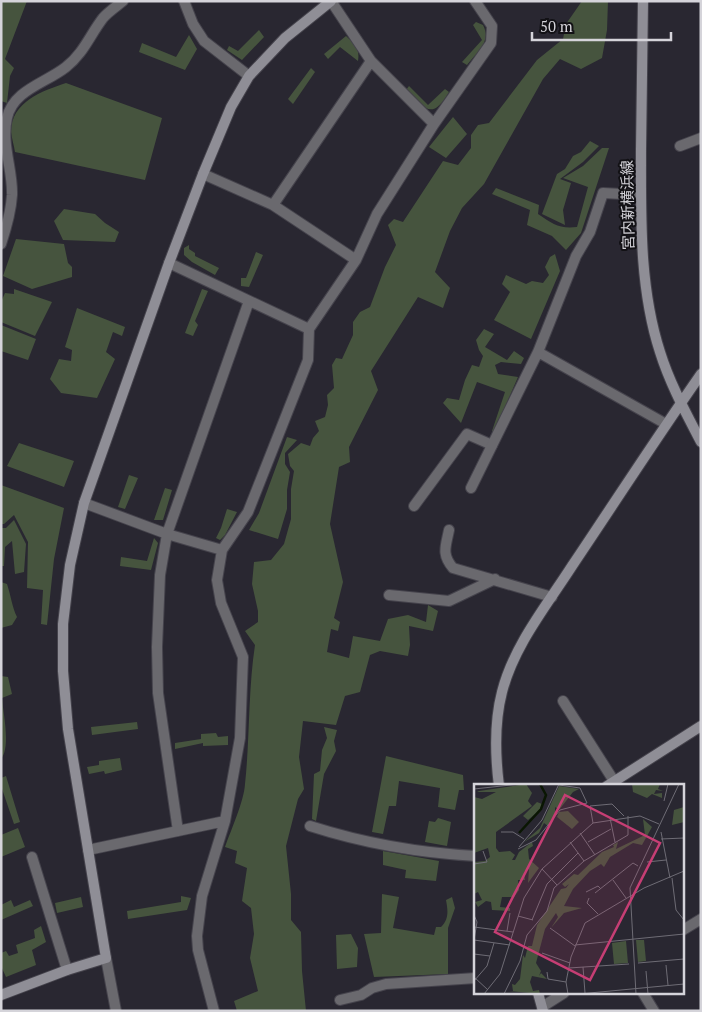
<svg xmlns="http://www.w3.org/2000/svg" width="702" height="1012" font-family="'PT Serif','Noto Sans JP',serif">
<style>
.green{fill:#46543e}
.lines{fill:none;stroke-linecap:round;stroke-linejoin:round}
.lane-casing{stroke:#45434c;stroke-width:12}
.street-casing{stroke:#45434c;stroke-width:12}
.secondary-casing{stroke:#45434c;stroke-width:12}
.lane{stroke:#6a696e;stroke-width:10}
.street{stroke:#6a696e;stroke-width:10}
.secondary{stroke:#8f8e96;stroke-width:10}
.labels{text-anchor:middle;dominant-baseline:central;stroke-width:4;stroke-linejoin:round;paint-order:stroke}
.street-label{font-size:15px;fill:#d5d4da;stroke:#121115}
.inset-river{fill:none;stroke:#0a1603;stroke-width:2.5}
.inset-road{fill:none;stroke:#6e6c75;stroke-width:1}
.view{fill:#c63e74;fill-opacity:0.15;stroke:#c63e74;stroke-width:2.5}
.inset-edge{fill:none;stroke:#d5d4da;stroke-width:2.5}
</style>
<rect width="100%" height="100%" fill="#292731"/>
<path class="green" d="M1 1H27L5 59 14 68 10 76 7 103 1 101Z
M582 1H608L607 30 602 58 581 69 560 59 543 79 484 184 462 208 450 231 435 272 450 288 443 308 418 297 371 371 378 390 349 447 350 462 339 467 330 524 343 582 334 618 340 622 338 631 331 629 327 652 349 658 353 636 380 641 388 619 408 615 426 622 428 605 438 611 433 631 409 626 410 645 408 656 380 651 370 655 360 692 345 696 336 725 303 721 299 757 304 789 298 799 286 846 291 894V920L301 932 302 971 306 1011H237L234 1001 258 991 250 958 254 934 251 908 242 901 247 868 235 863 237 851 225 847C231 830 244 801 245 784 250 738 248 691 255 645L245 631 258 622V611L252 584 254 562 271 560 284 544 291 519V489L294 471 290 466 288 454 301 443 310 446 313 438 319 431 315 421 325 417 328 405 327 395 334 388 332 365 336 358 342 359 353 335V322L360 312 370 307 385 267 396 245 388 225 394 219 403 222 443 161 458 165 471 148V135L478 125 489 123 537 60 563 39 566 24Z
M476 22 483 25C492 42 477 52 467 65L462 62 482 40 473 25Z
M259 30 264 37 242 60 227 50 229 46 238 51Z
M189 35 197 49 185 70 139 52 142 43 176 57Z
M346 36C355 44 360 49 358 61L340 47 328 59 324 54Z
M311 68 315 72 293 104 288 99Z
M66 83 162 118 145 180 15 152C14 146 12 139 11 132 11 102 42 91 66 83Z
M409 86 428 105 445 89 449 92C432 121 425 109 406 90Z
M453 117 467 134 446 158 429 147Z
M590 141 599 146 583 162 560 179 571 183 563 210 565 225 542 214 557 174 565 169 573 156 581 152Z
M602 148H609L581 233 566 250 552 236 527 225 530 210 492 194 496 188 539 205 538 214C553 224 559 229 577 227L588 187 563 178 583 166Z
M64 209 95 214 105 223 119 232 115 242 63 240 54 221Z
M16 239 64 244 68 263 72 267V277L32 289 3 276Z
M189 245V249L195 253V256L219 268 215 275 192 262 184 255V248Z
M256 252 263 255 249 287 241 286V278H246Z
M555 254 560 271 531 339 494 320 510 292 502 284 506 275 526 284 532 281 543 283 549 275 545 267 550 257Z
M14 289 52 302 35 336 1 322V302L5 293 14 294Z
M202 289 208 291 195 321 198 325 193 336 185 333Z
M77 308 125 327 122 336 113 332 106 352 115 359 97 398 61 393 50 379 59 359 71 361 72 350 65 347Z
M1 325 36 339 28 360 1 351Z
M484 329 494 334 485 347 507 360 514 351 524 358 521 364 501 362 495 365 498 374 518 377 494 432 492 431 505 392 477 382 461 423 443 403 447 398 459 400 465 380 472 365 479 367 483 356 479 350 476 340Z
M287 437 297 440 285 453V464L290 472 287 490V509L278 539 249 530 259 513Z
M19 443 74 461 64 487 7 466Z
M129 475 138 478 125 509 118 507Z
M1 485 64 508 54 559 47 625 41 624 43 590 27 588 28 542 14 515 4 524H1Z
M165 488 172 490 163 520H154Z
M227 509 237 512 225 535 220 540 216 538 221 528Z
M14 520 26 544 24 572 15 574 12 541 5 547 4 566H1V528H6Z
M154 538 158 543 151 570 120 566 121 557 147 561Z
M1 582 7 584C11 596 12 607 17 617L12 625 1 628Z
M1 676 8 677 12 694 2 698C3 713 11 747 1 759Z
M137 722 138 729 92 735 91 727Z
M324 727 337 730 334 741 336 751 324 774 316 821 312 819 314 774 320 771 322 750 327 738Z
M216 733 218 737 228 736V745L203 746V743L175 749V743L201 739V734Z
M386 756 463 775 464 790H459L455 810 438 807 440 788 399 781 396 806H389L383 834 372 832Z
M120 758 122 770 105 774 104 771 89 774 87 767 99 765V761Z
M6 776 20 822 14 824 1 786V778Z
M438 818 451 822 447 846 425 842 429 821 435 822Z
M18 828 25 847 1 857V835Z
M383 851 439 861 436 881 405 878 406 870 383 865Z
M382 894 399 897 393 928 434 935 436 927H441C449 919 448 911 446 900L452 897 455 908 448 928V974L374 977 364 934 381 933Z
M181 896 191 898 187 910 128 919 127 911 181 902Z
M81 897 83 907 57 913 55 903Z
M11 900 14 907 30 900 33 906 1 920V905Z
M41 926 46 942 32 950 36 965 6 977 1 966V953L6 951 9 956 18 953 16 945 35 938 34 930Z
M351 934 358 948 357 967 337 969 336 935Z"/>
<g class="lines">
<g class="lane-casing">
<path id="lane" d="M414 506 467 434 492 445
M449 530C446 546 441 554 453 568L552 597
M389 595 449 601 495 579
M563 701 614 781
M310 826C363 843 420 853 476 856
M683 930 701 919
M643 993 654 1011
M340 1000 361 995 372 988 386 984 476 978
M542 1007 564 993"/>
</g>
<g class="street-casing">
<path id="street" d="M184 1 193 24 204 41 249 76
M331 1 371 61 434 124
M680 146 701 138
M203 174 273 205 356 260
M273 205 371 61
M1 244C6 229 11 211 12 195 13 170 1 144 7 118 13 90 46 83 66 67 83 54 90 35 103 18 108 12 117 6 123 1
M169 263 309 329
M538 352 666 424
M471 488 538 352 576 256 590 232 603 193 641 195
M84 503 167 534 222 550
M178 831 158 693 157 647 160 575 167 534 249 301
M88 850 225 821
M32 857 67 970
M106 958 116 1011
M214 1011 198 950 197 936 202 896 225 821 240 738 243 657 221 603 217 580 222 550 248 512 308 360 309 329 356 260 377 214 434 124 491 43 492 26 475 1"/>
</g>
<g class="secondary-casing">
<path id="secondary" d="M643 1C642 51 642 100 641 149 641 217 639 287 660 352 670 384 686 413 701 442
M499 786C495 754 494 723 502 692 514 645 547 605 572 566 615 502 657 437 701 374
M607 786 701 726
M538 993 543 1011
M1 995 67 970 106 958 68 729 63 671V624L70 565 84 503 169 263 203 174 231 107 249 76 285 38 331 1"/>
</g>
<use href="#lane" class="lane"/>
<use href="#street" class="street"/>
<use href="#secondary" class="secondary"/>
</g>
<g class="labels">
<g class="street-label">
<text transform="translate(627 205) rotate(-91)">宮内新横浜線</text>
</g>
</g>
<g transform="translate(474 784)">
<rect width="210" height="210" fill="#292731"/>
<path d="M52 0 58 9 54 17 58 22 22 48V64L17 68 22 64 25 68 36 67 41 71 38 76H41L45 68 58 58 59 62 54 65 55 75 65 84 54 99 55 85 50 88 51 96H44L45 106 40 113H28L26 123 36 124V127L18 126 17 118 12 117 4 123 1 118 8 116 4 108 0 110V78L11 77 16 73 14 64 0 69V13L8 15 22 8H3L5 7ZM158 0H186L184 5 189 7 182 6 180 10 188 9V14L178 10 173 14 159 8ZM85 2 105 5 99 8 85 26 81 23V29L74 42 70 39 65 49 50 58 66 44ZM63 18 68 20 66 26 54 36 49 32ZM210 23V38L198 41 200 26ZM94 27 105 38 98 45 83 33 85 28ZM169 35 178 43 168 61 159 59 136 73 130 83 127 80 116 87 99 105 90 122 108 124 90 129 77 144 84 133 82 129 71 145 62 179 67 187 65 192 67 189 73 195 58 192 56 198 59 207 65 206 66 210 35 207H39L38 200 41 201 46 195 49 171 51 174 54 162H58L63 141 87 105 92 104 95 100 91 103 88 100 100 90 104 91 128 68 140 63 139 61 144 58 142 65 171 51ZM162 156H170L172 177 164 178ZM152 157 154 179 140 180 138 159Z" fill="#46543e"/>
<path class="inset-river" d="M45 49 67 25 72 11 66 0"/>
<path class="inset-road" d="M85 1 106 4 113 19M0 5 46 0M190 17 194 0M136 34 141 58M119 39 116 22 138 20 150 32M27 48H39L50 55M187 48 196 94M106 49 121 71M187 55 210 54M96 58 110 77M114 58 137 45M45 63 68 36 85 0M44 65 62 56 86 26 113 19M173 78 192 76M0 80 13 78 9 67M68 85 83 101M198 94 202 126 210 136M139 96 152 114M112 108 124 102 127 105M121 109 159 79 164 82M115 114 113 119 124 130M0 131 3 138 0 156M44 132 59 136M58 136 73 100 104 69M0 143 39 148M76 144 101 162M33 147 36 129M0 156 36 161M101 161 210 150M68 169 96 179M0 170 16 172M164 179 210 175M192 181 194 201M109 183 111 209M95 184 155 180M172 187 174 210M73 188 74 195 92 198M0 193 14 206M0 197 13 182 20 159M10 210 26 190 50 114 68 85 119 39 166 32 185 40M30 210 46 177 53 151 73 127 80 104 110 77 154 51V32M94 210 92 198 97 173 111 139 170 104 210 87M105 210 210 200M162 210 156 104 205 0"/>
<path class="view" d="M91 11 186 59 116 196 21 148Z"/>
<rect width="210" height="210" class="inset-edge"/>
</g>
<rect width="702" height="1012" fill="none" stroke="#d5d4da" stroke-width="5"/>
<path d="M532 32v8h139v-8" fill="none" stroke="#d5d4da" stroke-width="2.5"/>
<text x="540" y="32" font-size="15" fill="#d5d4da" stroke="#121115" stroke-width="4" paint-order="stroke">50 m</text>
</svg>
